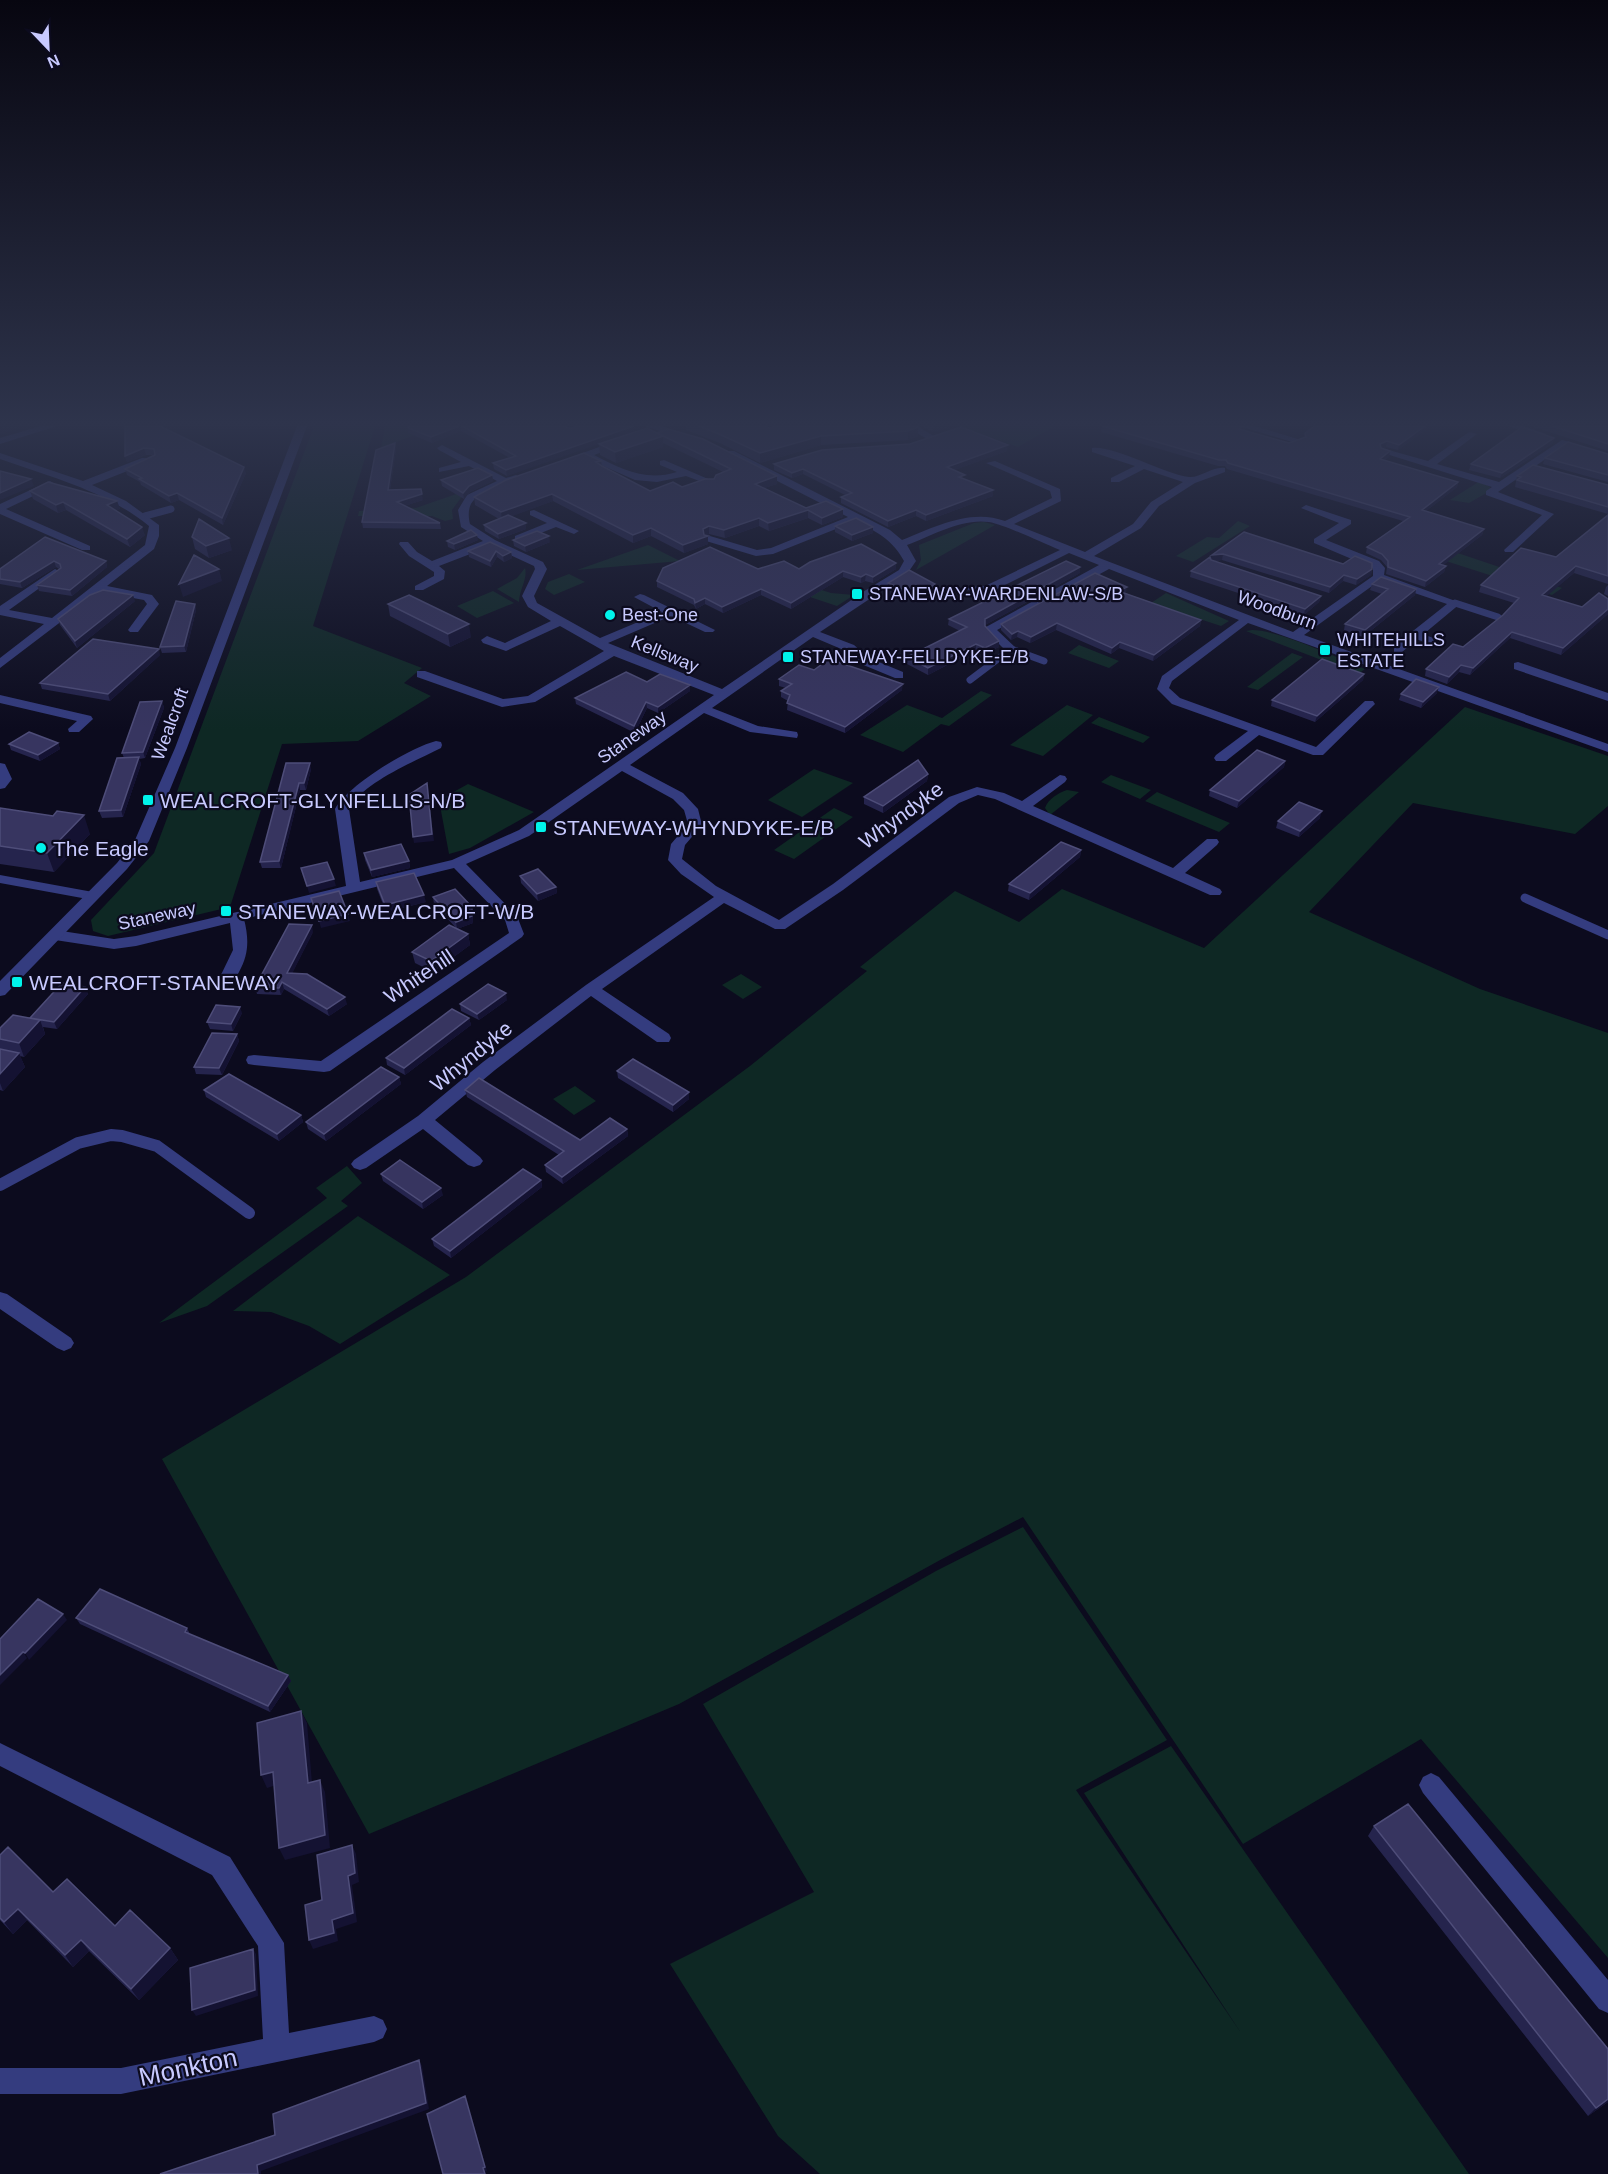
<svg xmlns="http://www.w3.org/2000/svg" width="1608" height="2174" font-family="Arial,sans-serif">
<style>
.green{fill:#0e2824}
.lines{fill:none;stroke-linecap:round;stroke-linejoin:round}
.service-far2{stroke:#343c7f;stroke-width:7}
.service-far1{stroke:#343c7f;stroke-width:9}
.service{stroke:#343c7f;stroke-width:12}
.minor{fill:#343c7f;fill-rule:evenodd}
.tertiary{fill:#343c7f;fill-rule:evenodd}
.wall{fill:#25244d}
.shaded-wall{fill:#141232}
.building{fill:#373560;stroke:#4e4d79;stroke-width:1.5}
.poi-dot{fill:#00f3eb;stroke:#0c0b1e;stroke-width:2}
.labels{text-anchor:middle;dominant-baseline:central;stroke-width:4.5;stroke-linejoin:round;paint-order:stroke}
.far-poi-label{font-size:18px;fill:#c8caff;stroke:#0c0b1e;text-anchor:start}
.far-street-label{font-size:18px;fill:#c8caff;stroke:#0c0b1e}
.poi-label{font-size:21px;fill:#c8caff;stroke:#0c0b1e;text-anchor:start}
.street-label{font-size:21px;fill:#c8caff;stroke:#0c0b1e}
.near-street-label{font-size:26px;fill:#c8caff;stroke:#0c0b1e}
</style>
<rect width="100%" height="100%" fill="#0c0b1e"/>
<path class="green" d="M314 426H375L313 626 422 668 404 683 431 696 358 741 282 744 230 907 108 936 93 931 91 920 154 853Z
M385 426H438L381 448Z
M959 426H1055L1018 447Z
M1480 481 1490 487V491L1469 503 1450 500Z
M459 493 463 495 452 510 453 519 445 521 432 516H358L359 511 416 508Z
M1238 521 1250 526 1193 562 1176 556 1207 537 1219 538Z
M984 522 995 525 916 570 921 560 919 545 974 523Z
M648 545 680 561 577 570Z
M1437 546 1562 588 1552 595 1424 554Z
M525 568C528 579 519 590 519 602L497 589 517 578Z
M569 574 585 582 554 595 545 589 548 582Z
M793 581 831 593 854 595 837 606 780 587Z
M493 591 514 603 477 618 457 606Z
M1166 593 1229 621 1221 626 1151 603Z
M1252 630C1278 630 1338 658 1365 669L1358 674 1246 631Z
M1079 645 1119 661 1109 668 1068 653Z
M1292 653 1303 657 1258 690 1247 687Z
M981 691 992 695 949 726 941 724 903 752 860 735 907 705 942 718Z
M1067 705 1093 715 1043 756 1010 745Z
M1465 707 1608 756V806L1575 834 1413 803 1309 912 1480 989 1608 1033V1958L1421 1739 1243 1844 1023 1517 942 1559 679 1704 369 1834 162 1459 466 1277 750 1066 867 971 860 967 955 891 1019 922 1062 889 1204 948Z
M1099 717 1150 737 1143 743 1091 723Z
M814 769 853 783 802 817 768 800Z
M1111 775 1151 790 1140 799 1101 782Z
M468 784 534 812 470 848 449 854 439 800Z
M1067 790 1079 792 1050 815 1045 808C1048 799 1058 793 1067 790Z
M1157 792 1230 823 1219 832 1145 801Z
M834 808 853 817 794 859 774 850Z
M741 974 762 987 743 999 722 985Z
M575 1086 596 1101 574 1115 553 1099Z
M347 1166 362 1183 341 1201 348 1206 207 1306 159 1323 327 1198 316 1188Z
M358 1216 450 1275 340 1344 309 1326 271 1312 233 1311Z
M1023 1527 1167 1740 1076 1790 1241 2033 1084 1793 1171 1746 1469 2174H820L778 2136 670 1964 814 1892 703 1704 936 1571Z"/>
<g class="lines">
<path class="service-far2" d="M145 516 171 509
M1455 603 1498 617
M1415 635 1437 643
M970 680 1011 649 1044 661"/>
<path class="service-far1" d="M1525 898 1608 935"/>
<path class="service" d="M0 1185 78 1143 111 1135 122 1136 157 1146 249 1213"/>
<path class="minor" d="M41 426H57L0 444V438Z
M644 426H661L692 436 687 439Z
M905 426H917L937 438 929 440Z
M1239 426H1255L1304 441 1299 444Z
M1508 426H1524L1546 434 1541 437Z
M1469 432 1477 434 1437 464 1499 482 1562 440 1570 442 1498 492 1554 514 1513 552H1505L1504 550 1542 515 1486 495V491L1492 487 1380 452 1385 449 1428 461Z
M621 439 624 440V444L594 455C622 469 645 482 677 472L660 465V461L664 460 715 482 710 485 686 476 657 482 635 480 585 458 566 464 561 461Z
M442 445 506 478 516 475 521 478C502 492 461 487 470 524L495 540 543 562 547 569 534 596 537 603 600 638 662 612 634 597 640 594 644 595 715 630 713 632H705L671 616 608 643 722 689 866 590 899 570 904 561C893 540 877 532 856 521L773 554 756 556 706 541V537L710 536 757 550 771 548 848 517 726 455V451H734L890 530 902 540C934 527 971 508 1005 521L1052 498 1050 491 986 463 995 461 1060 489 1061 501 1014 524 1085 552 1133 524 1151 502 1183 482 1144 469 1119 482H1111V478L1135 466 1092 452V448C1114 445 1164 474 1189 477 1201 478 1212 466 1225 468V472L1195 483 1159 506 1141 528 1094 556 1293 632 1373 576V568L1314 543V539L1339 523 1301 508 1306 505 1351 520V524L1326 540 1379 561 1385 568 1384 575 1461 603 1402 652H1394V646L1447 604 1379 581 1304 635 1608 744V752L1248 623 1172 681 1169 688 1180 698 1316 747 1365 701H1373L1375 704 1323 755H1313L1259 735 1226 761H1216L1214 758 1216 755 1248 731 1172 704 1157 689 1162 676 1239 620 1109 569 997 630 1017 649 1011 653 1007 652 986 631V627L1099 565 1069 553 991 592H973L967 589 969 587 985 586 1060 550C1042 543 1006 525 989 522 962 518 931 536 907 545L916 561 907 574 820 632 854 645 869 658 903 672V678H895L861 664 846 651 813 637 712 708 758 726 797 732 798 735 797 738 750 732 704 713 630 765 683 793 698 809 702 825 685 845 682 859 716 886 779 920 833 884 949 797 977 787 1004 793 1022 801 1060 775 1065 776 1067 779 1065 782 1033 806 1173 868 1207 839H1217L1219 842 1217 845 1185 873 1220 889 1222 892 1220 895H1210L995 799 978 795 959 803 843 890 785 929H775L724 903 602 989 669 1034 671 1038 669 1042H657L591 996 495 1070 435 1120 480 1157 483 1161 480 1165 474 1167 468 1165 423 1129 366 1168 360 1170 354 1168 351 1164 354 1160 418 1116 483 1062 586 985 714 897 681 874 668 860 671 844 688 824 684 810 673 799 622 771 529 836 466 864 517 916 524 934 522 937 330 1071 324 1072 254 1065 248 1064 246 1060 248 1056 254 1055 321 1061 509 933 505 920 454 868 244 919C249 939 249 954 239 972 235 979 233 984 226 986L218 981 233 950 230 923 136 946 114 949 55 940 48 935 55 930 114 939 136 936 346 886 335 809C348 785 409 748 436 741L441 742 442 745 441 748C414 762 363 782 349 809L360 882 452 860 519 830 714 695 614 656 535 702 502 707 417 677V671H425L503 699 528 696 604 651 560 626 506 651 483 643 481 640 487 636 505 643 551 621 528 607 522 596 535 569 534 566 491 546 439 566 445 571 444 579 423 590H415V586L434 576V572L409 556 399 544 400 542H408L417 552 432 561 483 541 461 527 458 510 467 495 497 481 469 466 439 472V468L461 462 439 450 437 448Z
M0 453 83 481 142 458H150V462L92 485 126 501 159 525V536L154 549 107 586 152 595 159 604 138 632H130L128 630 147 604 144 600 100 592 0 668V658L44 624 0 615V606L55 569 61 572 59 574 9 610 52 618 145 545 149 526C106 491 51 477 0 459Z
M50 481 55 484 54 486 6 509 90 546V550H82L0 514V504Z
M534 510 579 531 574 534 556 527 523 540H515V536L547 523 530 515V511Z
M1518 662 1608 693V701L1514 669V663Z
M0 695 91 716 93 719 79 732H69L68 729 77 721 0 703Z
M0 763 5 764 12 779 5 788 0 789Z
M0 875 93 892 100 896 93 900 0 883Z
M0 1292 7 1294 71 1338 74 1343 71 1348 64 1351 57 1348 0 1309Z
M0 1743 230 1857 284 1943 289 2033 374 2016 383 2020 387 2029 383 2038 374 2042 121 2094H0V2068H121L263 2039 258 1946 212 1875 0 1766Z
M1431 1773 1439 1777 1608 1980V2013L1599 2009 1423 1793 1419 1785 1423 1777Z"/>
<path class="tertiary" d="M297 426H307L187 748 149 841 127 869 5 995 0 996V981L117 863 135 840 175 748Z"/>
</g>
<path class="wall" d="M125 426 246 473 223 525 179 500 171 503 141 485 140 482 127 475 125 469 153 455H146L127 462 125 456Z
M408 426H564L571 429 574 427 573 426H633L507 476 494 469 493 463 510 458 461 431 432 443 408 433Z
M686 426H766L769 428 773 427 771 426H916L918 436 908 440 821 445 760 463 720 443 686 430Z
M922 426H948V428L932 432Z
M1102 426 1244 430 1289 443 1304 438 1305 433 1431 426 1398 450 1386 447 1382 449 1389 457 1384 460 1458 482 1457 487 1426 511 1484 529 1482 535 1443 565 1446 566 1444 572 1425 587 1386 574 1387 567 1381 560 1366 553 1367 547 1403 521 1227 469 1225 466H1218L1101 432Z
M1531 426H1608V451Z
M657 433 777 476V484L764 488 806 508 843 509V517L822 525 808 518 769 531 759 526 725 538 709 534 706 536 708 544 684 553 651 536 633 543 553 501 511 516 526 523V529L499 539 485 531 484 525 499 519 475 505 474 497 601 461 602 466 650 491 682 487 714 479 723 472 663 443V447L616 463 600 455 599 444Z
M1554 438 1552 444 1500 478 1469 470 1471 464Z
M395 443 396 449 390 490 423 500 404 506 440 523 441 529 363 528 362 522Z
M1007 451 954 470 964 479 993 496 926 521 916 516 888 527 841 503V497L845 495 803 474 792 478 774 470V464Z
M1608 454V482L1543 464 1545 458Z
M492 475 493 481 470 492 464 499 442 486 441 480Z
M1517 476 1608 485V514L1515 487Z
M30 491 117 501 120 509 116 510 145 535 130 547 66 510 58 513 33 499Z
M1608 515V584L1574 573 1546 596 1582 607 1608 599V614L1561 655 1510 638 1470 675 1459 672 1447 684 1425 676 1426 669 1463 647 1503 615 1514 603 1479 592 1481 585 1556 557Z
M835 526 873 527V533L852 541 835 532Z
M1244 532 1343 564 1372 569 1371 575 1356 585 1343 581 1329 593 1222 560 1214 561 1321 596 1319 602 1304 615 1190 577 1191 571 1211 560 1212 555Z
M45 537 106 561 107 567 72 596 39 591 37 585 59 569 56 567 22 588 0 584V569Z
M192 537 232 550 209 558 195 549Z
M478 540 455 550 448 547 447 541Z
M513 540 550 542 526 552 514 546Z
M468 551 511 552 512 558 504 562 497 557 491 567 469 557Z
M799 569H896L873 583 865 581 861 583 843 577 791 609 761 595 723 613 705 604 696 609 694 605 657 587V581Z
M1080 573 985 625V626L999 647 984 654 976 650 928 675 907 664V657L960 631 948 625 949 619Z
M888 583 934 590 918 601 888 589Z
M1372 584 1416 589 1415 595 1363 637 1344 630 1345 624 1382 594 1370 590Z
M1608 585V596L1604 594 1606 587Z
M1125 593 1201 620 1200 626 1153 661 1119 648 1111 654 1056 630 1030 643 1017 637 1011 640 1001 630V624L1126 593Z
M135 601 77 648 60 625 58 619Z
M195 604 196 610 186 652 162 653 160 647Z
M388 604 471 637 450 647 390 616Z
M160 655 110 701 42 689 40 683Z
M814 670 902 690 845 733 787 710 788 701 781 697V691L786 688 779 686V679Z
M1364 674 1363 680 1315 722 1271 706 1272 700Z
M647 682 690 691 658 713 647 708 635 733 576 704 575 698Z
M1437 693 1421 708 1399 700 1401 694Z
M162 701 164 708 145 758 139 759 141 764 123 817 102 818 99 811 124 758 122 753Z
M58 743 60 749 40 761 11 750 9 744Z
M1285 761 1284 767 1237 808 1209 796 1210 790Z
M286 763 311 769 306 790H300L281 868H262L260 862Z
M928 774 927 781 883 813 864 804V797Z
M0 808 90 834 54 872 0 864Z
M1320 818 1299 837 1276 828 1278 821Z
M1081 850 1080 857 1029 900 1008 891 1009 884Z
M364 853 409 861 410 868 372 877 365 860Z
M520 876 556 887 557 893 538 901 521 883Z
M376 882 426 902 386 912 377 889Z
M433 897 472 907 473 923 457 929 468 934 470 945 433 972 415 963 412 952 457 929 434 904Z
M313 932 292 973 347 1004 329 1016 284 989 281 995 257 994 255 987Z
M85 987 88 994 57 1029 43 1027 45 1034 24 1057 20 1056 25 1067 3 1091 0 1090V1028L30 1018Z
M507 1000 479 1020 461 1011 460 1004Z
M242 1013 233 1031 210 1029 207 1022Z
M469 1018 471 1025 405 1075 387 1065 386 1058Z
M237 1034 239 1041 222 1075 196 1074 194 1067Z
M617 1071 689 1099 673 1112 618 1078Z
M399 1077 401 1084 326 1141 308 1129 306 1122Z
M204 1090 301 1115 303 1122 279 1141 206 1097Z
M465 1090 580 1140 627 1129 628 1136 563 1184 546 1172 545 1165 559 1155 467 1097Z
M381 1174 443 1195 423 1209 383 1181Z
M541 1180 542 1187 451 1258 434 1246 432 1239Z
M76 1618 187 1628 190 1634 288 1675 291 1681 270 1712 80 1624Z
M1374 1826 1608 2049V2102L1588 2116 1368 1836Z
M0 1855 53 1892 115 1926 170 1948 178 1960 139 2000 89 1951 73 1967 27 1920 13 1934 0 1920Z"/>
<path class="shaded-wall" d="M5 426H22L0 435V428Z
M459 426H461V431L432 443 431 437Z
M634 426V432L507 476 506 470Z
M933 426H948V428L932 432Z
M1425 426H1431L1398 450 1399 445Z
M918 427V436L908 440V431Z
M663 436V447L616 463 615 452Z
M821 436V445L760 463V453Z
M1554 438 1552 444 1500 478 1502 473Z
M1387 441 1386 447 1379 450 1380 444Z
M395 443 396 449 389 496 388 490Z
M1008 445 1007 451 947 473V467Z
M144 448 146 455 127 462 125 456Z
M1390 451 1389 457 1379 465 1380 459Z
M244 467 246 473 223 525 222 518Z
M803 469V474L792 478V473Z
M492 475 493 481 470 492 464 499 463 493 469 486Z
M777 476V484L755 491V484Z
M31 479 34 486 0 500V493Z
M1458 482 1457 487 1420 516 1422 510Z
M993 490V496L926 521V515Z
M177 493 179 500 171 503 169 496Z
M422 494 423 500 398 508 397 502Z
M552 494 553 501 502 520 501 512Z
M117 501 120 509 110 513 107 505Z
M63 502 66 510 58 513 56 505Z
M843 509V517L822 525V518Z
M808 510V518L769 531 768 523Z
M916 510V516L888 527V521Z
M759 518V526L725 538 724 530Z
M526 523V529L499 539 498 534Z
M709 526V534L704 537 703 529Z
M142 527 145 535 130 547 127 539Z
M873 527V533L852 541V535Z
M651 528V536L633 543V535Z
M1484 529 1482 535 1437 570 1439 564Z
M477 535 478 540 455 550 454 544Z
M549 536 550 542 526 552 525 546Z
M708 536V544L684 553 683 545Z
M229 538 232 550 209 558 206 546Z
M496 551 497 557 491 567 490 561Z
M511 552 512 558 504 562 503 556Z
M1223 554 1222 560 1211 561 1212 555Z
M54 561 56 567 22 588 20 582Z
M106 561 107 567 72 596 70 590Z
M896 563V569L873 583V577Z
M1446 566 1444 572 1425 587 1426 581Z
M1576 566 1574 573 1540 602 1542 595Z
M1080 567V573L985 625V619Z
M219 569 222 581 183 597 179 584Z
M1372 569 1371 575 1356 585 1357 579Z
M843 571V577L791 609V603Z
M866 574 865 581 861 583V577Z
M1344 575 1343 581 1329 593 1330 587Z
M935 584 934 590 918 601V595Z
M1127 587 1126 593 1118 597V591Z
M761 589V595L723 613 722 607Z
M1416 589 1415 595 1363 637 1365 630Z
M133 595 135 601 77 648 75 641Z
M1321 596 1319 602 1304 615 1305 609Z
M705 598V604L696 609 695 603Z
M195 604 196 610 186 652 184 646Z
M1608 609V614L1561 655 1563 648Z
M1201 620 1200 626 1153 661 1154 655Z
M1057 623 1056 630 1030 643 1031 637Z
M469 624 471 637 450 647 448 634Z
M1018 631 1017 637 1011 640 1012 634Z
M1512 632 1510 638 1470 675 1473 668Z
M999 641V647L984 654 985 648Z
M1120 642 1119 648 1111 654 1112 648Z
M976 644V650L928 675V668Z
M159 649 160 655 110 701 108 694Z
M1461 665 1459 672 1447 684 1449 677Z
M1364 674 1363 680 1315 722 1317 716Z
M903 684 902 690 845 733V727Z
M690 685V691L658 713V707Z
M1439 687 1437 693 1421 708 1423 702Z
M162 701 164 708 145 758 143 752Z
M646 702 647 708 635 733 634 726Z
M58 743 60 749 40 761 38 755Z
M139 757 141 764 123 817 121 810Z
M1285 761 1284 767 1237 808 1239 801Z
M310 763 311 769 306 790 304 783Z
M928 774 927 781 883 813V806Z
M299 783 300 790 281 868 279 861Z
M428 790 434 841 414 843 413 837Z
M1322 811 1320 818 1299 837 1300 831Z
M84 815 90 834 54 872 47 853Z
M1081 850 1080 857 1029 900 1030 893Z
M409 861 410 868 372 877 371 870Z
M334 879 336 886 309 893 307 886Z
M556 887 557 893 538 901 537 894Z
M424 895 426 902 386 912 385 905Z
M472 907 473 923 457 929 456 922Z
M348 914 350 921 321 928 319 921Z
M312 925 313 932 289 980 287 973Z
M468 934 470 945 433 972 431 961Z
M282 982 284 989 281 995 279 988Z
M85 987 88 994 57 1029 54 1022Z
M506 993 507 1000 479 1020 477 1014Z
M345 997 347 1004 329 1016 327 1009Z
M240 1007 242 1013 233 1031 231 1024Z
M469 1018 471 1025 405 1075 404 1068Z
M40 1020 45 1034 24 1057 19 1043Z
M237 1034 239 1041 222 1075 219 1068Z
M19 1053 25 1067 3 1091 0 1083V1074Z
M399 1077 401 1084 326 1141 324 1134Z
M689 1092V1099L673 1112V1105Z
M301 1115 303 1122 279 1141 277 1134Z
M627 1129 628 1136 563 1184 562 1177Z
M541 1180 542 1187 451 1258 450 1251Z
M441 1188 443 1195 423 1209 422 1202Z
M63 1614 67 1620 29 1660 25 1653Z
M23 1652 27 1658 0 1685V1675Z
M288 1675 291 1681 270 1712 268 1706Z
M301 1711 307 1723 313 1795 308 1783Z
M273 1772 279 1784 267 1788 261 1775Z
M320 1780 325 1792 330 1848 285 1860 279 1848Z
M352 1845 356 1854 359 1882 352 1885 357 1922 336 1929 338 1941 313 1949 309 1940 332 1920 348 1876Z
M18 1909 27 1920 13 1934 4 1922Z
M81 1940 89 1951 73 1967 65 1955Z
M170 1948 178 1960 139 2000 131 1989Z
M253 1949 256 1954 258 1996 196 2016 192 2010Z
M419 2060 422 2066 429 2109 261 2171V2174H258L257 2165Z
M465 2096 487 2171 485 2172 486 2174H485Z
M1608 2099V2102L1588 2116 1596 2108Z"/>
<path class="building" d="M125 426H160L244 467 222 518 177 493 169 496 139 479 142 478 125 469 155 455 154 449 144 448 125 456Z
M408 426H459L431 437 408 428Z
M462 426H564L571 429 575 426H634L506 470 493 463 516 456Z
M699 426H766L769 428 776 426H916L918 427 908 431 821 436 760 453 719 434Z
M1102 426H1243L1239 429 1289 443 1306 437 1305 433 1315 426H1425L1399 445 1387 441 1380 444 1381 448 1390 451 1380 459 1458 482 1422 510 1484 529 1439 564 1446 566 1426 581 1388 567V561L1382 554 1367 547 1410 517 1228 463 1226 460H1219Z
M1552 426H1608V444Z
M961 427 1008 445 947 467 965 475 959 477 993 490 926 515 916 510 888 521 841 497 852 493 803 469 792 473 774 464 822 450 910 444Z
M1522 427 1554 438 1502 473 1471 464Z
M647 428 663 436 615 452 599 444Z
M668 429 703 439 777 476 755 484 806 508 826 501 843 509 822 518 808 510 768 523 759 518 724 530 709 526 703 529 704 535 708 536 683 545 651 528 633 535 552 494 501 512 474 497 506 480 584 453 601 461 596 462 602 466 650 491 673 482 682 487 705 479H714L716 475 731 469 657 433Z
M1568 442 1608 454V475L1545 458Z
M395 443 388 490 421 489 422 494 397 502 440 523 362 522 376 450Z
M1533 465 1608 485V507L1517 480 1521 477 1517 476Z
M478 468 492 475 469 486 463 493 441 480Z
M0 471 31 479 0 493Z
M48 482 117 501 107 505 142 527 127 539 63 502 56 505 30 491Z
M508 515 526 523 498 534 484 525Z
M1608 515V576L1576 566 1542 595 1582 607 1599 593 1608 599V609L1563 648 1512 632 1473 668 1461 665 1449 677 1426 669 1453 644 1463 647 1503 615 1519 598 1481 585 1521 548 1556 557Z
M856 518 873 527 852 535 835 526Z
M199 519 229 538 206 546 192 537Z
M471 530 477 535 454 544 447 541Z
M537 531 549 536 525 546 513 540Z
M1244 532 1343 564 1355 556 1372 563V569L1357 579 1344 575 1330 587 1223 554 1212 555Z
M45 537 106 561 70 590 37 585 61 568 60 564 54 561 20 582 0 579V569Z
M490 542 511 552 503 556 496 551 490 561 468 551Z
M861 544 896 563 873 577 866 574 861 577 843 571 791 603 761 589 722 607 705 598 695 603 694 599 657 581 663 568 710 547 758 569 784 561 799 569 810 562Z
M194 555 219 569 179 584Z
M1210 557 1211 560 1321 596 1305 609 1191 571Z
M1066 561 1080 567 985 619V626L999 641 985 648 976 644 928 668 907 657 967 627 949 619Z
M909 570 935 584 918 595 888 583Z
M1095 573 1127 587 1118 591 1201 620 1154 655 1120 642 1112 648 1057 623 1031 637 1018 631 1012 634 1001 624Z
M1381 577 1416 589 1365 630 1345 624 1388 589 1372 584Z
M103 590 133 595 75 641 58 619 90 595Z
M409 595 469 624 448 634 388 604Z
M176 601 195 604 184 646 160 647Z
M93 639 159 649 108 694 40 683Z
M829 659 903 684 845 727 787 703 790 695 781 691 792 684 779 679 799 665 814 670Z
M1322 659 1364 674 1317 716 1272 700Z
M626 672 647 682 660 674 690 685 658 707 646 702 634 726 575 698Z
M1416 679 1439 687 1423 702 1401 694Z
M162 701 143 752 122 753 140 702Z
M29 732 58 743 38 755 9 744Z
M1257 750 1285 761 1239 801 1210 790Z
M139 757 121 810 99 811 117 758Z
M918 760 928 774 883 806 864 797Z
M286 763H310L304 783H299L279 861 260 862Z
M427 783 432 834 413 837 409 795Z
M1299 802 1322 811 1300 831 1278 821Z
M0 808 53 816 57 811 84 815 47 853 0 846Z
M1061 842 1081 850 1030 893 1009 884Z
M401 844 409 861 371 870 364 853Z
M327 862 334 879 307 886 301 868Z
M538 869 556 887 537 894 520 876Z
M414 873 424 895 385 905 376 882Z
M455 889 472 907V916L456 922 433 897Z
M339 891 348 914 319 921 311 898Z
M289 924 312 925 287 973 307 974 345 997 327 1009 282 982 279 988 255 987Z
M449 925 468 934 431 961 412 952Z
M62 983 85 987 54 1022 30 1018Z
M488 984 506 993 477 1014 460 1004Z
M216 1005 240 1007 231 1024 207 1022Z
M452 1009 469 1018 404 1068 386 1058Z
M13 1015 40 1020 19 1043 0 1039V1028Z
M212 1033 237 1034 219 1068 194 1067Z
M0 1049 19 1053 0 1074Z
M633 1059 689 1092 673 1105 617 1071Z
M381 1067 399 1077 324 1134 306 1122Z
M229 1074 301 1115 277 1134 204 1090Z
M479 1078 580 1140 610 1118 627 1129 562 1177 545 1165 564 1151 465 1090Z
M400 1160 441 1188 422 1202 381 1174Z
M523 1169 541 1180 450 1251 432 1239Z
M100 1589 187 1628 185 1632 288 1675 268 1706 76 1618Z
M38 1599 63 1614 25 1653 23 1652 0 1675V1639Z
M301 1711 308 1783 320 1780 325 1835 279 1848 273 1772 261 1775 257 1723Z
M1408 1804 1608 2049V2099L1596 2108 1374 1826Z
M352 1845 355 1873 348 1876 353 1913 332 1920 334 1933 309 1940 305 1905 322 1900 317 1855Z
M8 1847 53 1892 67 1879 115 1926 130 1910 170 1948 131 1989 81 1940 65 1955 18 1909 4 1922 0 1918V1855Z
M253 1949 255 1990 192 2010 190 1968Z
M419 2060 426 2103 257 2165 258 2174H160L275 2135 273 2114Z
M465 2096 485 2167 483 2168 485 2174H443L427 2114Z"/>
<linearGradient id="sky" x2="0" y2="1"><stop stop-color="#070610"/><stop offset="0.58" stop-color="#2e344c"/><stop offset="1" stop-color="#2e344c" stop-opacity="0"/></linearGradient>
<rect width="1608" height="730" fill="url(#sky)"/>
<g class="poi-dot">
<rect x="851" y="588" width="12" height="12" rx="3"/>
<circle cx="610" cy="615" r="6"/>
<rect x="1319" y="644" width="12" height="12" rx="3"/>
<rect x="782" y="651" width="12" height="12" rx="3"/>
<rect x="142" y="794" width="12" height="12" rx="3"/>
<rect x="535" y="821" width="12" height="12" rx="3"/>
<circle cx="41" cy="848" r="6"/>
<rect x="220" y="905" width="12" height="12" rx="3"/>
<rect x="11" y="976" width="12" height="12" rx="3"/>
</g>
<g class="labels">
<g class="far-poi-label">
<text x="869" y="594">STANEWAY-WARDENLAW-S/B</text>
<text x="622" y="615">Best-One</text>
<text x="1337" y="640">WHITEHILLS<tspan x="1337" dy="21">ESTATE</tspan></text>
<text x="800" y="657">STANEWAY-FELLDYKE-E/B</text>
</g>
<g class="far-street-label">
<text transform="translate(1277 610) rotate(20)">Woodburn</text>
<text transform="translate(665 654) rotate(22)">Kellsway</text>
<text transform="translate(170 724) rotate(-70)">Wealcroft</text>
<text transform="translate(632 737) rotate(-35)">Staneway</text>
<text transform="translate(157 916) rotate(-12)">Staneway</text>
</g>
<g class="poi-label">
<text x="160" y="800">WEALCROFT-GLYNFELLIS-N/B</text>
<text x="553" y="827">STANEWAY-WHYNDYKE-E/B</text>
<text x="53" y="848">The Eagle</text>
<text x="238" y="911">STANEWAY-WEALCROFT-W/B</text>
<text x="29" y="982">WEALCROFT-STANEWAY</text>
</g>
<g class="street-label">
<text transform="translate(901 815) rotate(-36)">Whyndyke</text>
<text transform="translate(419 976) rotate(-34)">Whitehill</text>
<text transform="translate(471 1056) rotate(-39)">Whyndyke</text>
</g>
<g class="near-street-label">
<text transform="translate(188 2067) rotate(-12)">Monkton</text>
</g>
</g>
<g transform="translate(48 48) rotate(157)" stroke="#0c0b1e" stroke-width="4.5" paint-order="stroke">
<path d="M0-4.5L10 22L0 15L-10 22Z" fill="#c8caff"/>
<text y="-9" font-size="16" font-weight="bold" text-anchor="middle" fill="#c8caff">N</text>
</g>
</svg>
